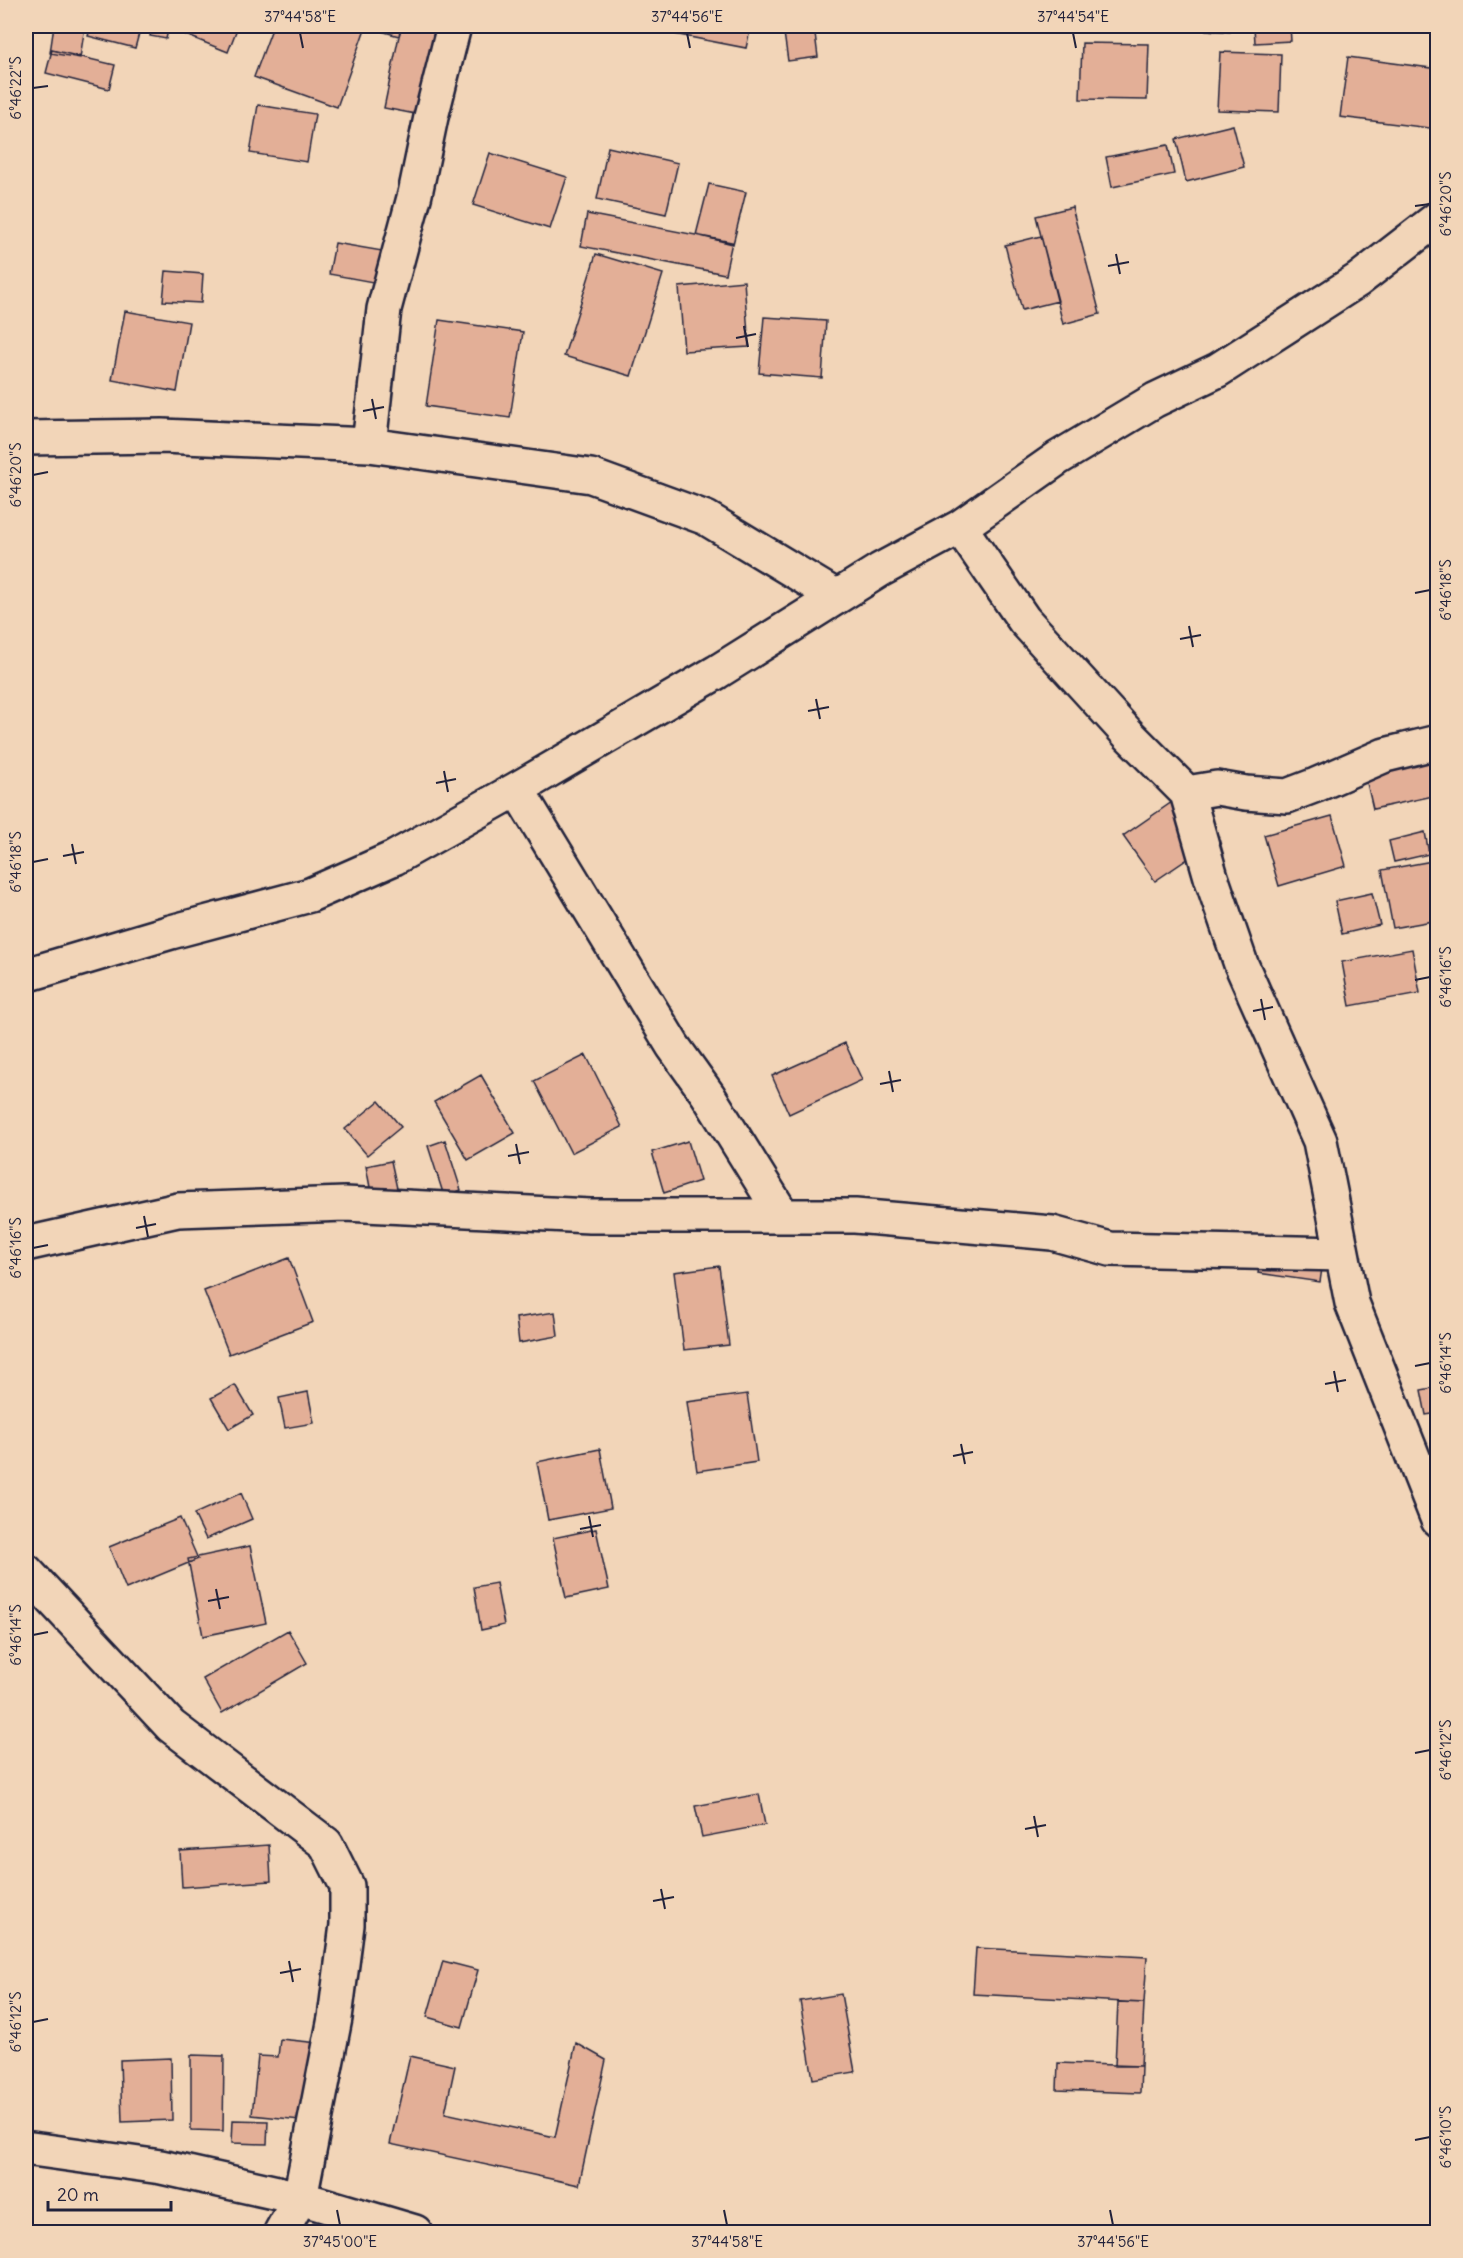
<svg xmlns="http://www.w3.org/2000/svg" width="1463" height="2258" font-family="Delius,sans-serif">
<style>
.building{fill:#e3af97;stroke:#22223b;stroke-width:1.5}
.lines{fill:none;stroke-linecap:round;stroke-linejoin:round}
.street-casing{stroke:#22223b;stroke-width:38}
.street{stroke:#f2d5b8;stroke-width:33}
.ticks{fill:none;stroke:#22223b;stroke-width:2}
.neatline{fill:none;stroke:#22223b;stroke-width:2}
.ticks-label{font-size:15px;text-anchor:middle;fill:#22223b}
</style>
<rect width="100%" height="100%" fill="#f2d5b8"/>
<filter id="ink" filterUnits="userSpaceOnUse"><feTurbulence type="fractalNoise" baseFrequency=".0167" numOctaves="2"/><feDisplacementMap in="SourceGraphic" scale="12" xChannelSelector="R" yChannelSelector="G"/><feConvolveMatrix kernelMatrix="1 2 1 2 8 2 1 2 1" color-interpolation-filters="sRGB"/></filter>
<g filter="url(#ink)">
<path class="building" d="M54 26H85L80 58 50 53Z
M91 26H141L135 48 88 36Z
M152 26H169L166 39 150 36Z
M190 26H238L228 52 186 35Z
M273 26H366L337 107 254 77Z
M383 26H402L399 36 381 31Z
M401 26H450L431 117 384 108Z
M633 26H751L746 48Z
M783 26H814L818 57 788 61Z
M1182 26H1231L1230 32 1182 28Z
M1254 26H1290L1291 41 1255 43Z
M1082 43 1149 44 1147 100 1080 99Z
M52 50 115 65 109 89 46 73Z
M1220 52 1281 54 1279 112 1217 110Z
M1348 57 1438 69V129L1340 117Z
M258 105 315 114 307 162 250 153Z
M1233 125 1244 167 1186 182 1176 139Z
M1168 145 1174 174 1112 187 1106 157Z
M608 147 678 163 666 214 597 199Z
M490 153 567 177 550 229 473 205Z
M709 184 746 192 733 244 696 235Z
M1072 207 1100 314 1063 324 1036 216Z
M587 214 732 242 725 274 581 246Z
M1041 236 1058 301 1022 310 1005 245Z
M335 243 406 255 400 287 329 274Z
M596 254 663 274 631 376 564 356Z
M166 271 203 274 201 303 163 301Z
M744 281 749 347 684 351 679 287Z
M125 311 189 322 177 392 112 380Z
M764 317 826 321 822 378 759 373Z
M439 320 523 332 510 418 426 406Z
M1438 753V795L1373 809 1364 770Z
M1185 793 1217 839 1155 881 1123 836Z
M1332 816 1346 866 1279 886 1264 835Z
M1425 832 1429 854 1394 862 1389 841Z
M1438 860V920L1393 928 1382 870Z
M1372 893 1380 925 1342 934 1335 901Z
M1412 949 1420 993 1350 1006 1342 962Z
M845 1043 862 1080 789 1114 772 1076Z
M586 1055 622 1127 571 1153 534 1081Z
M481 1075 515 1133 468 1160 434 1102Z
M379 1101 401 1127 367 1155 345 1129Z
M445 1140 461 1190 444 1196 428 1146Z
M688 1141 700 1181 664 1193 652 1152Z
M391 1161 398 1193 372 1198 366 1166Z
M1263 1246 1324 1255 1320 1282 1258 1273Z
M289 1258 313 1322 229 1354 204 1291Z
M719 1266 729 1345 684 1350 674 1272Z
M555 1312 558 1336 519 1343 516 1318Z
M235 1385 253 1415 229 1429 211 1398Z
M1438 1387V1413L1426 1415 1421 1390Z
M308 1392 314 1423 285 1428 279 1398Z
M747 1394 757 1462 697 1471 687 1402Z
M600 1449 611 1508 548 1520 537 1462Z
M241 1493 252 1519 206 1539 194 1514Z
M180 1518 198 1559 126 1589 109 1547Z
M596 1529 609 1589 566 1598 553 1538Z
M250 1546 266 1623 203 1636 188 1559Z
M496 1583 504 1625 481 1630 474 1587Z
M288 1630 307 1663 222 1713 203 1679Z
M759 1794 765 1825 702 1837 695 1806Z
M269 1845 271 1881 182 1887 180 1851Z
M976 1948 1147 1957 1144 2003 973 1994Z
M443 1961 478 1970 462 2027 427 2017Z
M841 1994 855 2072 813 2079 800 2001Z
M1118 2002 1144 2003 1141 2066H1115Z
M280 2039 319 2043 310 2121 252 2115 258 2056 278 2057Z
M576 2043 606 2060 579 2185 390 2144 410 2056 455 2066 445 2113 555 2137Z
M191 2055 224 2056 223 2131 191 2130Z
M171 2058 172 2120 122 2122 120 2060Z
M1058 2063 1141 2066 1140 2093 1057 2090Z
M233 2120 268 2121 267 2144 232 2143Z"/>
<g class="lines">
<g class="street-casing">
<path id="street" d="M26 438 162 436 369 445 591 476 706 518 837 597
M369 445 384 309 415 194 431 117 454 26
M960 527 1024 620 1129 735 1187 793 1217 788 1246 793 1287 796 1316 785 1385 755 1438 742
M517 789 673 1046 708 1095 783 1216
M1187 793 1211 877 1241 964 1320 1141 1352 1303 1438 1520
M26 975 171 932 310 895 394 858 517 789 717 672 880 570 960 527 1058 458 1155 400 1218 370 1358 280 1438 218
M26 1244 178 1210 345 1204 590 1216H855L1052 1233 1110 1249 1342 1254
M26 1571 171 1726 326 1844 347 1886V1925L335 2018 300 2198 281 2232
M26 2150 32 2149 161 2167 300 2198 415 2232"/>
</g>
<use href="#street" class="street"/>
</g>
</g>
<path class="ticks" d="M300 33 303 48M687 33 690 48M1073 33 1076 48M33 88 48 86M1415 206 1430 204M1116 254 1120 274M1108 266 1129 262M744 326 748 347M736 338 756 334M372 399 376 419M363 411 384 407M33 475 48 472M1415 593 1430 590M1189 626 1193 647M1180 639 1201 635M816 699 820 719M808 711 829 707M444 771 448 792M436 783 456 779M72 844 76 864M63 856 84 852M33 862 48 859M1415 980 1430 977M1261 999 1265 1020M1253 1011 1273 1007M889 1071 893 1092M880 1084 901 1080M516 1144 520 1164M508 1156 529 1152M144 1216 148 1237M136 1228 156 1224M33 1248 48 1245M1415 1366 1430 1363M1334 1371 1338 1392M1325 1384 1346 1380M961 1444 965 1464M953 1456 973 1452M589 1516 593 1537M580 1529 601 1525M216 1589 220 1609M208 1601 229 1597M33 1635 48 1632M1415 1753 1430 1750M1034 1816 1038 1837M1025 1829 1046 1825M661 1889 665 1909M653 1901 674 1897M289 1961 293 1982M280 1973 301 1969M33 2022 48 2019M1415 2140 1430 2137M337 2210 340 2225M724 2210 727 2225M1110 2210 1113 2225"/>
<rect width="1463" height="2258" fill="none" stroke="#f2d5b8" stroke-width="66"/>
<path d="M48 2201v9h123v-9" fill="none" stroke="#22223b" stroke-width="3"/>
<text x="57" y="2201" font-size="18" fill="#22223b" stroke="#f2d5b8" stroke-width="4.5" paint-order="stroke">20 m</text>
<rect x="33" y="33" width="1397" height="2192" class="neatline"/>
<g class="ticks-label">
<text x="300" y="22">37°44'58"E</text>
<text x="687" y="22">37°44'56"E</text>
<text x="1073" y="22">37°44'54"E</text>
<text transform="translate(16 88) rotate(-90)" y="5">6°46'22"S</text>
<text transform="translate(1446 204) rotate(-90)" y="5">6°46'20"S</text>
<text transform="translate(16 475) rotate(-90)" y="5">6°46'20"S</text>
<text transform="translate(1446 590) rotate(-90)" y="5">6°46'18"S</text>
<text transform="translate(16 862) rotate(-90)" y="5">6°46'18"S</text>
<text transform="translate(1446 977) rotate(-90)" y="5">6°46'16"S</text>
<text transform="translate(16 1248) rotate(-90)" y="5">6°46'16"S</text>
<text transform="translate(1446 1363) rotate(-90)" y="5">6°46'14"S</text>
<text transform="translate(16 1635) rotate(-90)" y="5">6°46'14"S</text>
<text transform="translate(1446 1750) rotate(-90)" y="5">6°46'12"S</text>
<text transform="translate(16 2022) rotate(-90)" y="5">6°46'12"S</text>
<text transform="translate(1446 2137) rotate(-90)" y="5">6°46'10"S</text>
<text x="340" y="2247">37°45'00"E</text>
<text x="727" y="2247">37°44'58"E</text>
<text x="1113" y="2247">37°44'56"E</text>
</g>
</svg>
